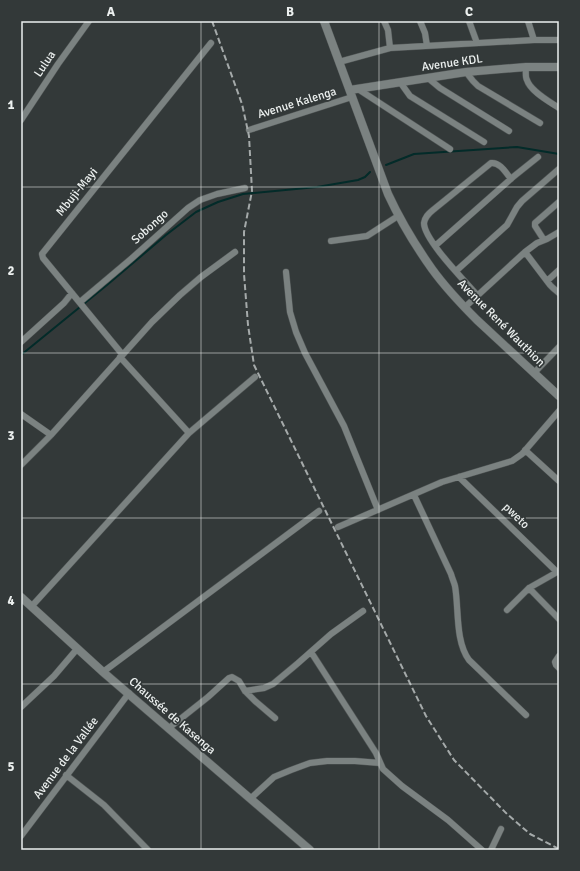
<svg xmlns="http://www.w3.org/2000/svg" width="580" height="871" font-family="Signika,sans-serif">
<style>
.lines{fill:none;stroke-linecap:round;stroke-linejoin:round}
.stream{stroke:#032b29;stroke-width:2}
.street-casing{stroke:#515656;stroke-width:7}
.secondary-casing{stroke:#515656;stroke-width:9}
.street{stroke:#7b8281;stroke-width:6}
.secondary{stroke:#7b8281;stroke-width:8}
.rail{stroke:#a5aaaa;stroke-width:2;stroke-dasharray:6 3;stroke-linecap:butt}
.grid{fill:none;stroke:#ecf0ef;stroke-width:1;stroke-opacity:0.55}
.labels{text-anchor:middle;dominant-baseline:central;stroke-width:3.5;stroke-linejoin:round;paint-order:stroke}
.street-label{font-size:12px;fill:#ecf0ef;stroke:#333939}
.neatline{fill:none;stroke:#ecf0ef;stroke-width:1.5}
.grid-label{font-size:13px;text-anchor:middle;font-weight:bold;fill:#ecf0ef}
</style>
<rect width="100%" height="100%" fill="#333939"/>
<g class="lines">
<path class="stream" d="M386 165 414 154 517 147 559 154
M21 355 107 285 166 235 196 212 218 202 243 194 317 187 358 180 365 177 370 172"/>
<g class="street-casing">
<path id="street" d="M384 21 388 30 390 48
M420 21 425 33 427 46
M469 21 477 43
M528 21 534 40
M339 62 390 48 534 40H559
M526 67C526 71 525 77 527 80 530 91 550 102 559 108
M466 72 473 81 478 86 540 123
M428 78 440 88 509 131
M400 82 410 96 484 142
M358 89 450 149
M21 120 58 64 89 21
M249 130 352 97
M544 240 535 226V223L559 202
M331 241 367 236 398 216
M435 246 513 177 538 157
M525 252 550 285 553 288 559 293
M456 271 507 225 517 207 522 201 559 169
M286 272 290 312 296 332 305 353 344 426 378 510
M547 281 559 270
M477 295C465 281 424 240 424 223 425 217 428 214 433 210L491 163C500 162 506 173 511 179
M80 302 131 259 188 208 200 200 217 194 245 188
M465 307 525 252 537 243 547 239 559 232
M21 342 64 303 72 293
M122 354 43 258 42 254 211 43
M120 357 189 433
M534 373 559 347
M21 414 51 435
M525 450 559 481
M21 465 51 435 152 322 180 295 201 277 235 252
M459 477 557 572
M414 495 451 574C452 578 454 582 455 586 459 608 455 641 469 660L526 715
M338 527 442 482 512 461 522 454 559 411
M529 588 559 619
M31 607 189 433 255 377
M507 610 529 588 559 571
M311 652 376 753 383 769 402 786 448 820 482 850
M559 656 555 662 556 665 559 668
M103 672 319 511
M245 691 264 688 273 684 297 664 331 634 363 611
M21 707 54 676 77 649
M169 728 208 697 229 678 232 677 239 681 245 691 255 701 275 718
M66 775 104 805 148 850
M250 799 274 777 291 770 310 763 327 761H355L380 763
M21 836 129 693
M491 850 501 829"/>
</g>
<g class="secondary-casing">
<path id="secondary" d="M324 21 388 194C400 220 415 245 432 269 445 287 461 304 477 320L559 396
M350 90 466 72 526 67H559
M21 597 103 672 310 850"/>
</g>
<use href="#street" class="street"/>
<use href="#secondary" class="secondary"/>
<path class="rail" d="M212 21 242 104 249 136 252 191 244 232V274L248 325 254 365 426 716 454 760 507 814 530 834 559 849"/>
</g>
<path class="grid" d="M201 21V850M379 21V850M21 187H559M21 353H559M21 518H559M21 684H559"/>
<g class="labels">
<g class="street-label">
<text transform="translate(452 63) rotate(-8)">Avenue KDL</text>
<text transform="translate(45 64) rotate(-56)">Lulua</text>
<text transform="translate(297 103) rotate(-17)">Avenue Kalenga</text>
<text transform="translate(77 192) rotate(-51)">Mbuji-Mayi</text>
<text transform="translate(150 227) rotate(-42)">Sobongo</text>
<text transform="translate(501 323) rotate(45)">Avenue René Wauthion</text>
<text transform="translate(516 516) rotate(44)">pweto</text>
<text transform="translate(172 716) rotate(41)">Chaussée de Kasenga</text>
<text transform="translate(66 758) rotate(-53)">Avenue de la Vallée</text>
</g>
</g>
<rect width="580" height="871" fill="none" stroke="#333939" stroke-width="44"/>
<rect x="22" y="22" width="536" height="827" class="neatline"/>
<g class="grid-label">
<text x="111" y="16">A</text>
<text x="290" y="16">B</text>
<text x="469" y="16">C</text>
<text x="11" y="109">1</text>
<text x="11" y="275">2</text>
<text x="11" y="440">3</text>
<text x="11" y="605">4</text>
<text x="11" y="771">5</text>
</g>
</svg>
